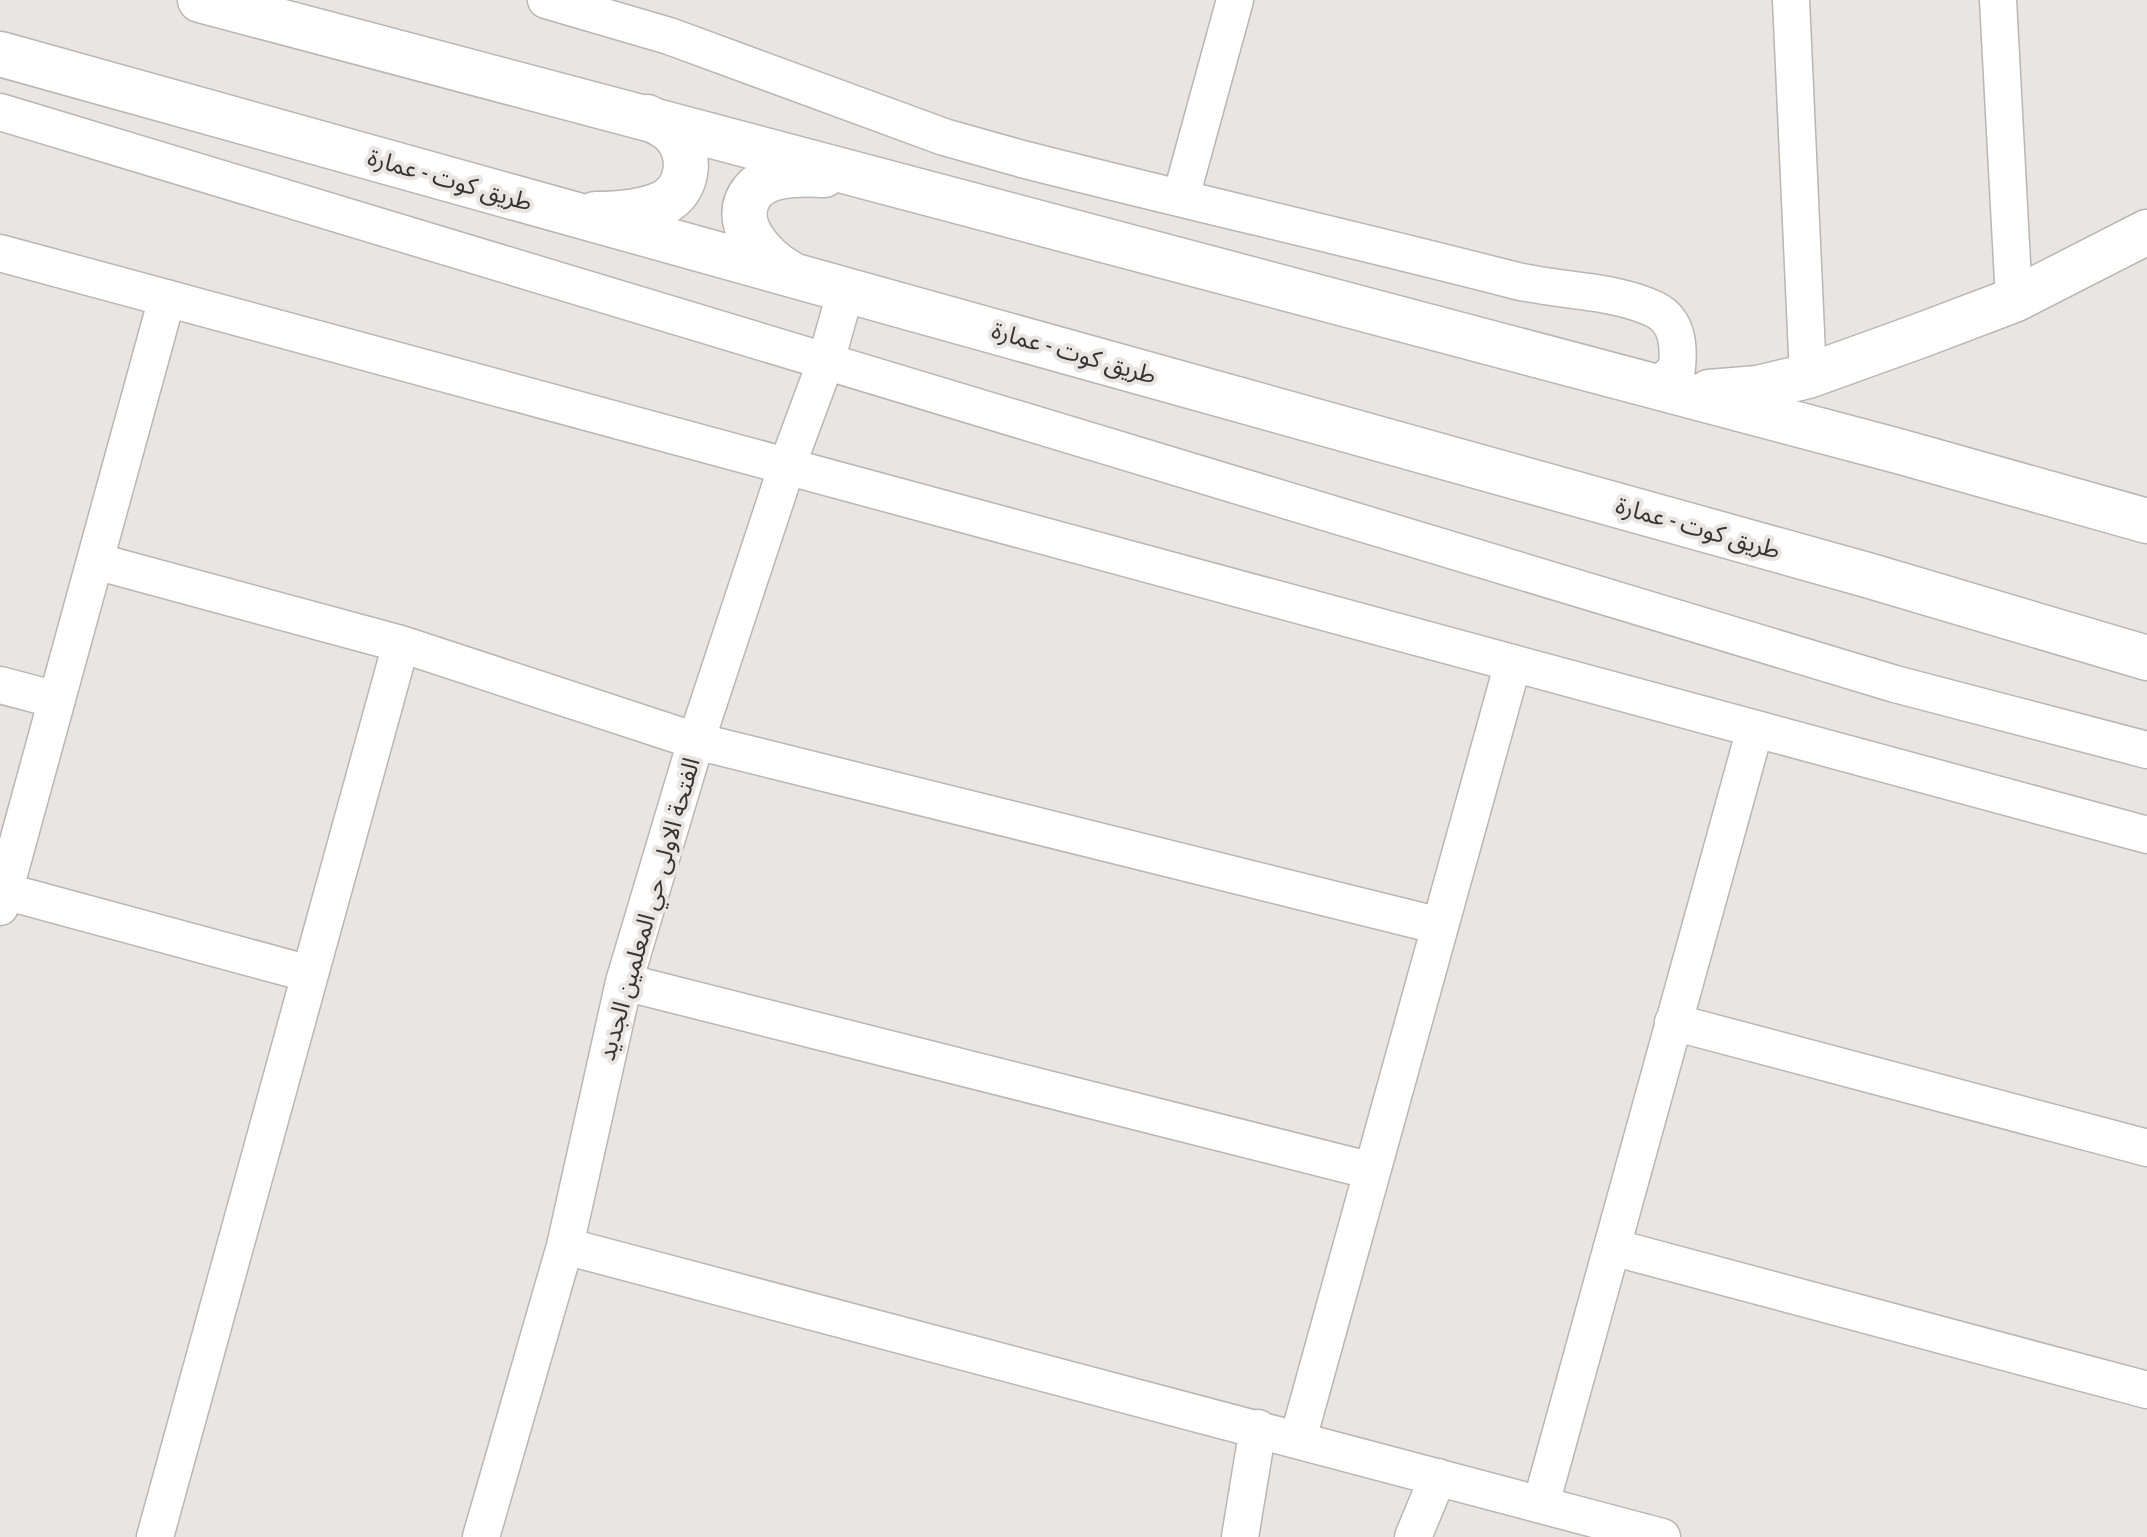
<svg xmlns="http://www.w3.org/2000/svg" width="2147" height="1537" font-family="'Roboto Condensed','Noto Sans Arabic',sans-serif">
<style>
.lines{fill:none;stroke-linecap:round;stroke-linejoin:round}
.minor-casing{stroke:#b9b6b3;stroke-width:39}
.major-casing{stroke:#b9b6b3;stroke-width:47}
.minor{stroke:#fff;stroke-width:36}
.major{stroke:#fff;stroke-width:44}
.labels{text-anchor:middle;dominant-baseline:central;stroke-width:8;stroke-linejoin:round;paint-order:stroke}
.street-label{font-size:24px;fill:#353333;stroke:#e8e5e3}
</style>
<rect width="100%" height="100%" fill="#e8e5e3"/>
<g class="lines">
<g class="minor-casing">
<path id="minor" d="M546 0 669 36 944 137 1022 159C1186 201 1350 238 1513 280 1559 292 1613 289 1656 310 1678 322 1679 346 1677 368L1657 389
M1791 0 1808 376
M1998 0 2014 300
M0 112 1895 684 2147 750
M1181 197 1235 0
M0 253 2147 835
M95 561 401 644 696 741 1440 926
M0 685 57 700
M4 891 310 974
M0 907 167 298
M624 982 1372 1171
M1673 1022 2147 1148
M565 1246 1662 1537
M1612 1247 2147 1390
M1298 1439 1513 663
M1541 1504 1755 729
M155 1537 401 644
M481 1537 565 1246 624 982 696 741 787 466 826 361 846 290
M1240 1537 1258 1428
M1413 1537 1438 1477"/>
</g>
<g class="major-casing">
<path id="major" d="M200 0 1898 451 2147 521
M0 54 1867 575 2147 658
M595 214C616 214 643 212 663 203 689 190 693 155 674 134 667 126 657 122 647 117
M788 272C763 258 728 221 753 191 768 173 804 174 824 175
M1709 392 1758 388 1808 376 1919 336 2014 300 2147 232"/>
</g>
<use href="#minor" class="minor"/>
<use href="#major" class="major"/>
</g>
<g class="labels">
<g class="street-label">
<text transform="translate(450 180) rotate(16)">طريق كوت - عمارة</text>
<text transform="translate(1074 353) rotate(16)">طريق كوت - عمارة</text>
<text transform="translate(1698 528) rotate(16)">طريق كوت - عمارة</text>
<text transform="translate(649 909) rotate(-74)">الفتحة الاولى حي المعلمين الجديد</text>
</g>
</g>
</svg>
